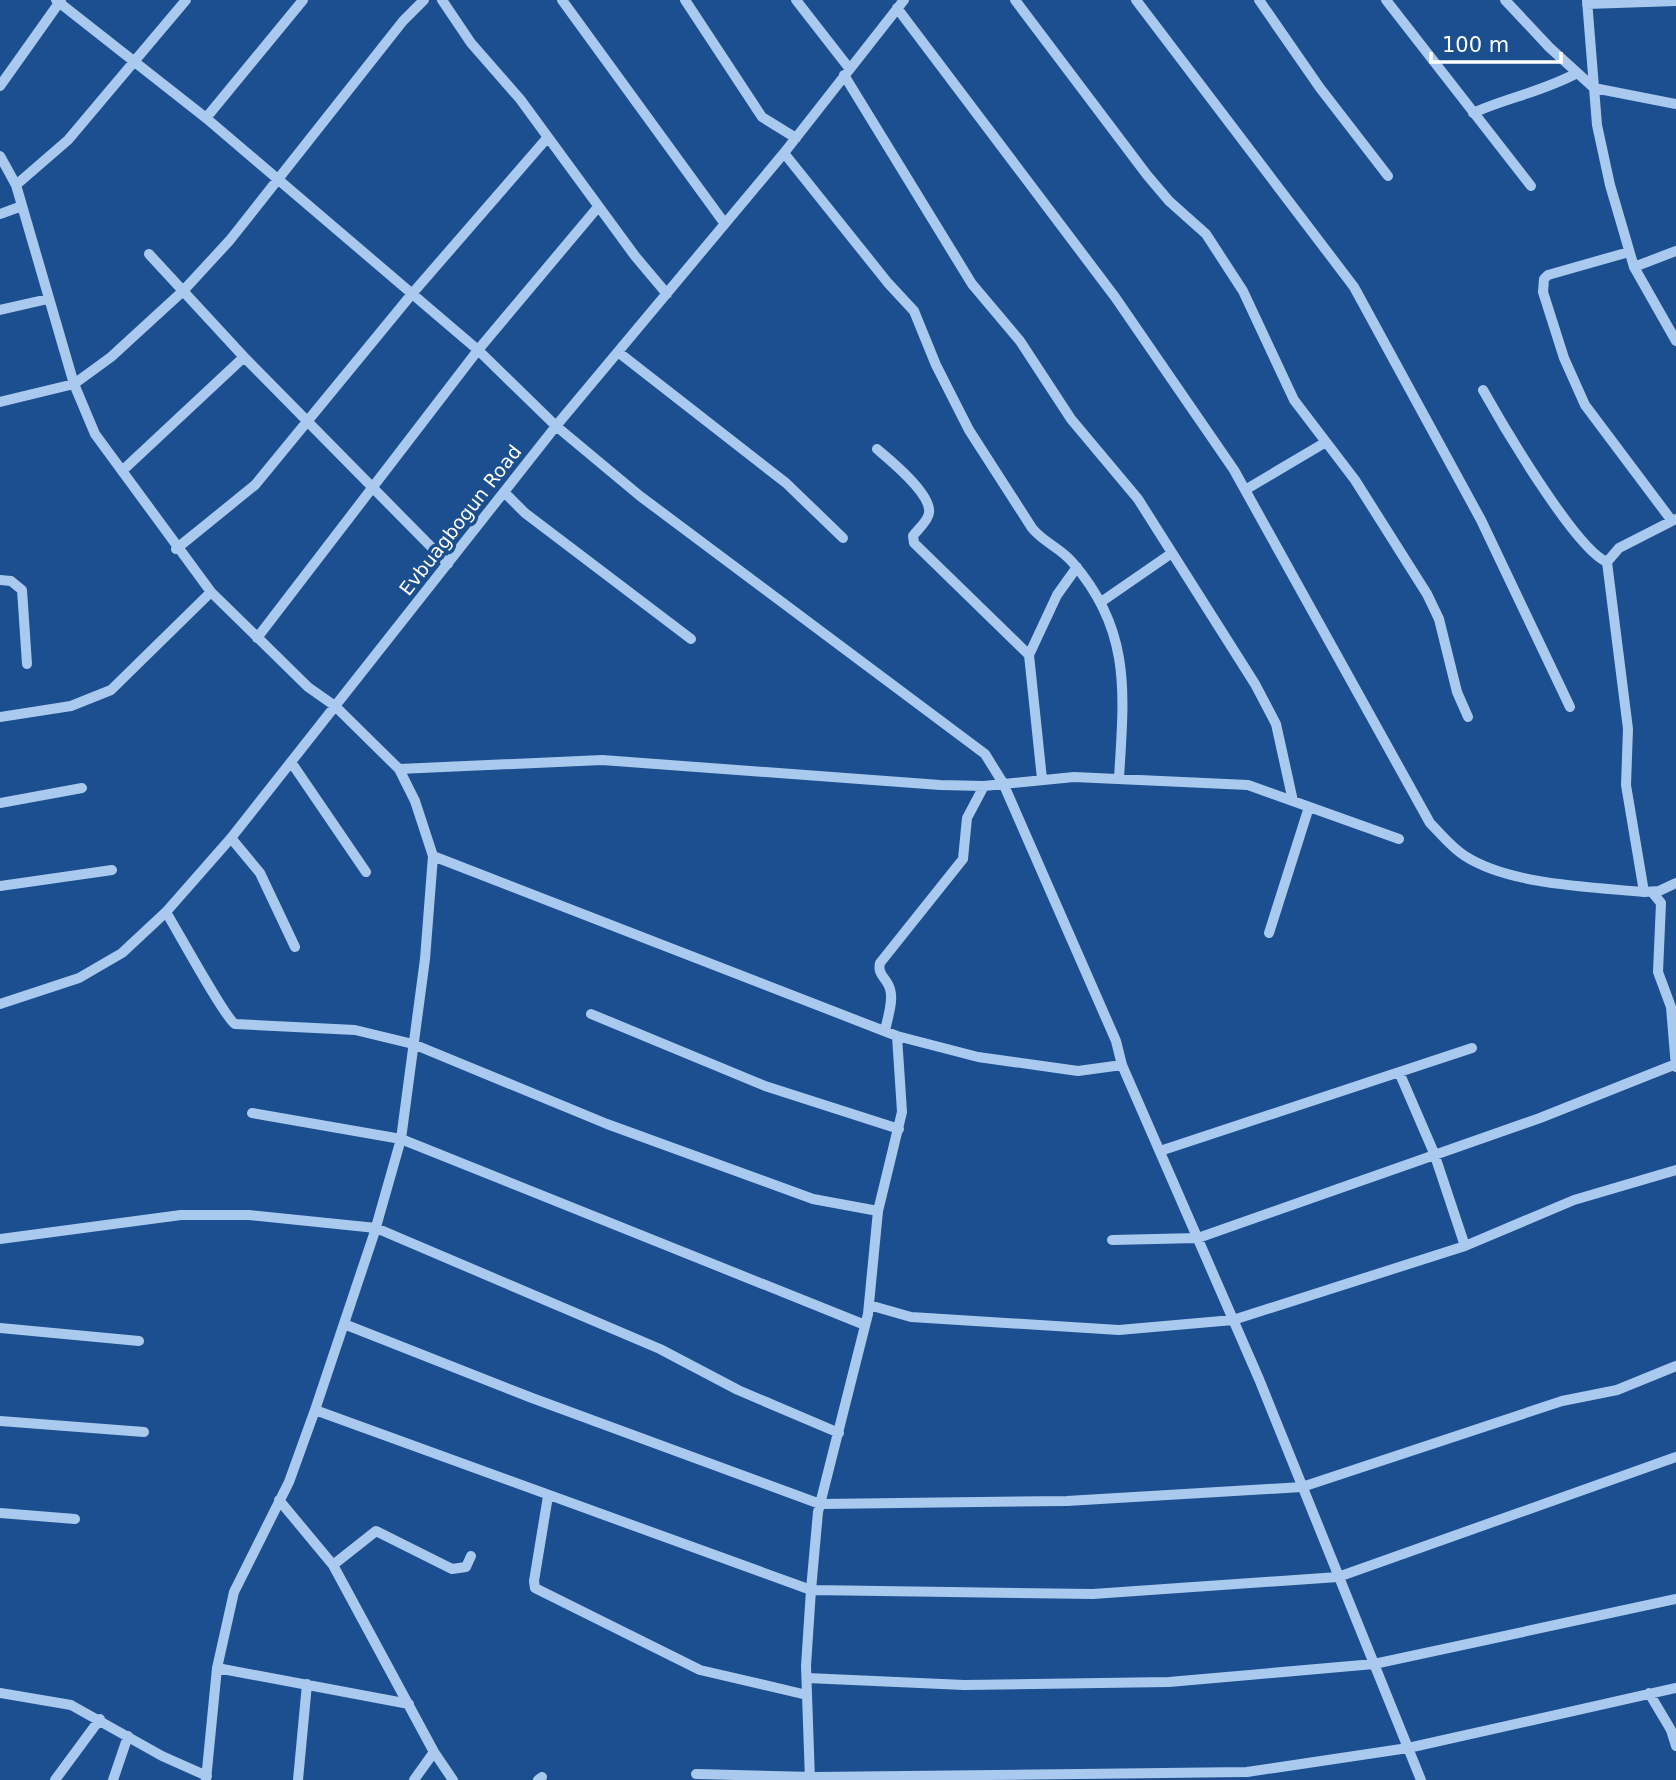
<svg xmlns="http://www.w3.org/2000/svg" width="1676" height="1780" font-family="'DejaVu Sans',sans-serif">
<style>
.lines{fill:none;stroke-linecap:round;stroke-linejoin:round}
.minor{stroke:#a9c9ee;stroke-width:10}
.labels{text-anchor:middle;dominant-baseline:central;stroke-width:7;stroke-linejoin:round;paint-order:stroke}
.street-label{font-size:19px;fill:#fff;stroke:#1b4f8f}
</style>
<rect width="100%" height="100%" fill="#1b4f8f"/>
<g class="lines">
<path class="minor" d="M56 0 206 118 478 350 556 426 640 496 985 754 1003 783 1116 1041 1122 1065 1078 1071 978 1057 897 1036 433 856
M442 0 471 43 520 99 635 256 667 294
M562 0 725 224
M685 0 762 117 796 138
M796 0 849 68
M1015 0 1147 175 1169 201 1206 234 1243 291 1294 400 1355 480 1427 594 1439 619 1457 692 1468 717
M1136 0 1354 287 1481 520 1570 707
M1259 0 1320 88 1388 176
M1386 0 1531 186
M1505 0 1549 47 1594 88 1676 104
M1587 0 1597 125 1610 185 1634 267 1676 341
M1587 4 1676 1
M897 8 1115 297 1234 470 1430 823C1441 834 1452 848 1465 856 1510 885 1591 887 1644 892L1659 891 1676 883
M844 75 972 284 1020 341 1071 419 1138 499 1255 684 1276 724 1293 801
M0 86 61 0
M1473 113C1507 98 1544 91 1577 73
M206 118 303 0
M784 153 888 283 914 311 936 365 969 430 1032 528C1044 543 1061 548 1073 563 1132 631 1124 694 1119 778
M0 156 16 185 74 384 95 434 211 592 308 687 335 706 399 769 415 801 433 856 425 959 401 1139 374 1234 315 1410 289 1482 234 1592 217 1668 206 1780
M16 185 68 140 186 0
M0 214 22 206
M1629 252 1548 275 1544 279 1543 292 1564 358 1585 405 1672 521
M149 254 244 357 448 564
M1634 267 1676 251
M0 310 48 299
M618 352 786 483 843 538
M1483 390C1502 424 1576 550 1607 562
M0 402 74 384 111 357 183 291 230 240 403 21 424 0
M877 449C890 460 932 494 929 513 928 521 918 529 913 536L914 543 1029 655 1042 779
M122 471 244 357
M1245 490 1326 442
M504 492 525 513 691 639
M176 549 255 485 411 295 548 137
M0 580 11 581 22 590 27 664
M1101 602 1172 553
M257 638 478 350 598 207
M1029 655 1057 595 1077 567
M0 717 71 706 111 690 211 592
M291 762 366 872
M399 769 602 760 940 785 984 786 1074 777 1248 785 1399 839
M0 803 82 788
M231 838 260 873 295 947
M0 886 112 870
M1644 892 1626 785 1628 729 1607 562 1619 548 1676 519
M1652 892 1661 903 1658 972 1671 1007 1676 1067
M166 912C177 930 225 1018 235 1024L355 1030 413 1044 607 1124 813 1199 878 1211
M1269 933 1309 807
M0 1004 79 978 122 953 166 912 231 838 556 426 784 153 904 0
M591 1014 765 1086 899 1129
M885 1031C887 1019 894 1001 890 989 887 978 877 975 880 963L963 859 967 818 984 786
M1122 1065 1259 1379 1421 1780
M1399 1072 1434 1153 1465 1246
M252 1113 401 1139 865 1325
M1160 1151 1472 1048
M0 1239 181 1215H249L376 1228 660 1349 738 1390 839 1433
M1112 1240 1198 1238 1540 1118 1676 1064
M869 1305 911 1317 1119 1330 1233 1320 1465 1246 1574 1200 1676 1170
M344 1324 532 1398 820 1504 1067 1501 1302 1487 1562 1401 1617 1390 1676 1366
M0 1328 139 1341
M315 1410 811 1590 818 1512 868 1314 878 1211 902 1112 897 1036
M0 1421 144 1432
M548 1496 534 1581 535 1588 700 1670 807 1695
M279 1500 333 1565 434 1752
M0 1513 75 1519
M333 1565 376 1531 452 1569 466 1567 471 1556
M217 1668 409 1704
M807 1678 964 1685 1169 1682 1374 1664 1676 1599
M0 1693 71 1705 162 1756 207 1776
M1649 1693 1671 1730 1676 1746
M696 1774 814 1777 1247 1772 1408 1748 1676 1688
M55 1780 100 1719
M113 1780 128 1736
M298 1780 307 1684
M414 1780 434 1752 453 1780
M538 1780 542 1777
M810 1780 806 1666 811 1590 1093 1594 1338 1577 1676 1457"/>
</g>
<g class="labels">
<g class="street-label">
<text transform="translate(460 520) rotate(-52)">Evbuagbogun Road</text>
</g>
</g>
<path d="M1431 52v10h130v-10" fill="none" stroke="#ffffff" stroke-width="3.5"/>
<text x="1442" y="52" font-size="21" fill="#ffffff" stroke="#1b4f8f" stroke-width="5" paint-order="stroke">100 m</text>
</svg>
